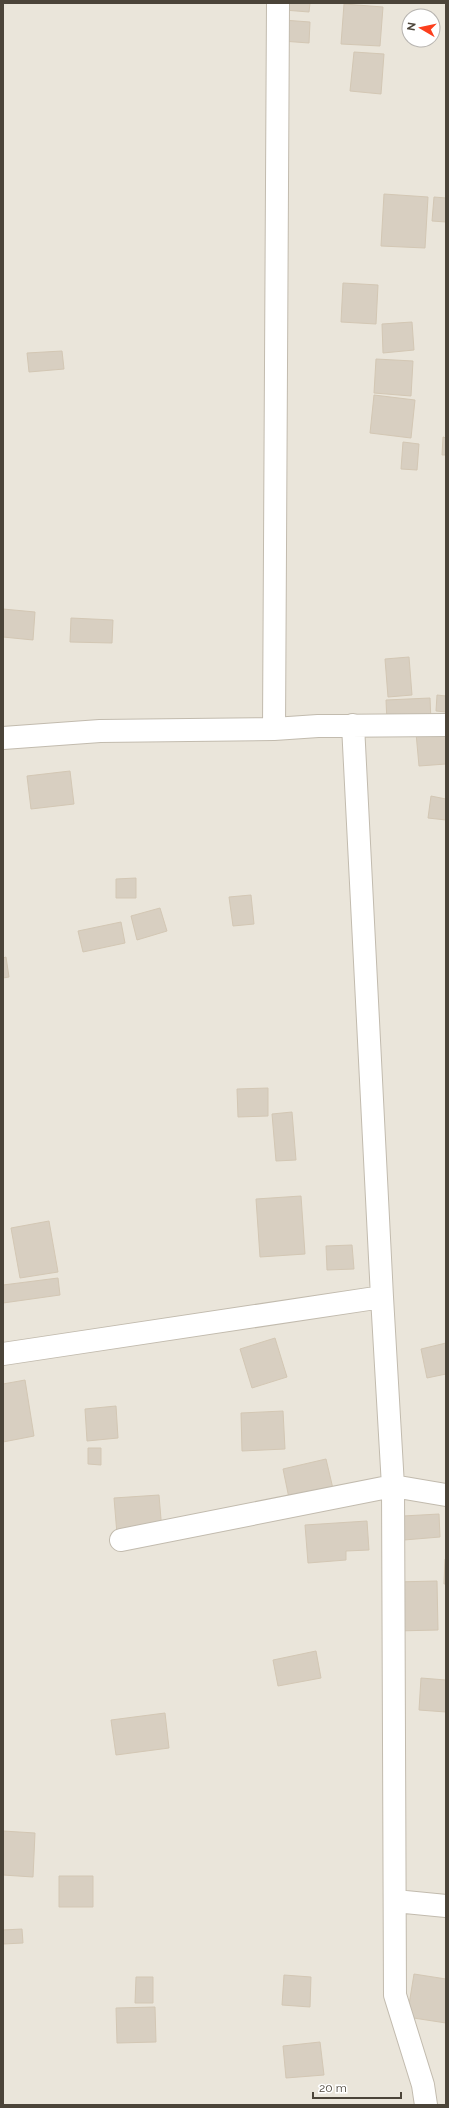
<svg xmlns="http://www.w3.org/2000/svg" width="449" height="2108" font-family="Raleway,sans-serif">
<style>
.residential{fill:#eae5da;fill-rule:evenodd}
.building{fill:#d8cfc1;stroke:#d3c7b4}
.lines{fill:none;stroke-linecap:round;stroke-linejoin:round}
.minor-casing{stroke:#c2bbae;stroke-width:24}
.minor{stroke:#fff;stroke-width:22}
</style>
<rect width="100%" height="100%" fill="#f6f3ec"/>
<path class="residential" d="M3 3H446V2105H3ZM409 16H433V40H409Z"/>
<path class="building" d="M284 3H310L309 12 284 10Z
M344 4 383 7 380 46 341 44Z
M283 20 310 22 309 43 282 41Z
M354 52 384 54 381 94 350 91Z
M384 194 428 197 425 248 381 246Z
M434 197 446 198V222L432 221Z
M343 283 378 285 376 324 341 322Z
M412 322 414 350 383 353 382 324Z
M62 351 64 369 29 372 27 353Z
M376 359 413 361 411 396 374 393Z
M374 395 415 400 411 438 370 433Z
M443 437 446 438V455H442Z
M403 442 419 444 417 470 401 469Z
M3 609 35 612 33 640 3 637Z
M71 618 113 620 112 643 70 642Z
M409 657 412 695 388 697 385 659Z
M437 695 446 696V712L436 711Z
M430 698 431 722 387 723 386 700Z
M446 731V764L419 766 416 733Z
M70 771 74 804 31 809 27 776Z
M431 796 446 799V820L428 818Z
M136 878V898H116V879Z
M251 895 254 924 233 926 229 897Z
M160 908 167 931 137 940 131 916Z
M121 922 125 943 83 952 78 931Z
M6 957 9 977 3 978V958Z
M268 1088V1116L238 1117 237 1089Z
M292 1112 296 1160 276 1161 272 1114Z
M301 1196 305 1254 260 1257 256 1199Z
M49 1221 58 1272 20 1278 11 1228Z
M352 1245 354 1269 327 1270 326 1246Z
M58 1278 60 1295 3 1303V1285Z
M275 1338 287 1377 252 1388 240 1349Z
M446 1343V1374L427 1378 421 1349Z
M25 1380 34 1436 3 1442V1384Z
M116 1406 118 1438 87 1441 85 1409Z
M283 1411 285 1449 242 1451 241 1413Z
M88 1448H101V1465L88 1464Z
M326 1459 334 1493 290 1503 283 1469Z
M159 1495 162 1531 117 1534 114 1498Z
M439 1514 440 1537 404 1540 403 1516Z
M367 1521 369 1550 346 1551V1560L308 1563 305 1525Z
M445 1559H446V1584H444Z
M437 1581 438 1630 395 1631 394 1582Z
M316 1651 321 1678 278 1686 273 1660Z
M421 1678 446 1680V1712L419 1710Z
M165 1713 169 1748 116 1755 111 1720Z
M3 1831 35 1833 33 1877 3 1875Z
M59 1876H93V1907H59Z
M22 1929 23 1943 3 1944V1930Z
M414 1974 446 1979V2023L407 2017Z
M284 1975 311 1977 310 2007 282 2005Z
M136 1977H153V2003H135Z
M155 2007 156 2042 117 2043 116 2008Z
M320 2042 324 2075 286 2078 283 2046Z"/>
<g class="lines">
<g class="minor-casing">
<path id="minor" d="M353 725 382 1297 393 1486 395 1995 423 2085 426 2105
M274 729 278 3
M3 738 100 731 274 729 318 726 446 725
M3 1354 382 1297
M121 1540 393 1486 446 1495
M395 1901 446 1906"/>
</g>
<use href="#minor" class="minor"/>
</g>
<rect width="449" height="2108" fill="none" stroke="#4b4439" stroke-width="8"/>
<g transform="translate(421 28) rotate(279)"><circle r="19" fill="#ffffff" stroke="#b7b4b0"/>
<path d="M0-3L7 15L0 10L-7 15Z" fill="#fc3f1d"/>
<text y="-6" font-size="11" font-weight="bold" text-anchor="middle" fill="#4b4439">N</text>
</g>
<path d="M313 2092v6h88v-6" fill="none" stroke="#4b4439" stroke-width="2"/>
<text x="319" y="2092" font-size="12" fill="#4b4439" stroke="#ffffff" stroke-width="3" paint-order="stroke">20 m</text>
</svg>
